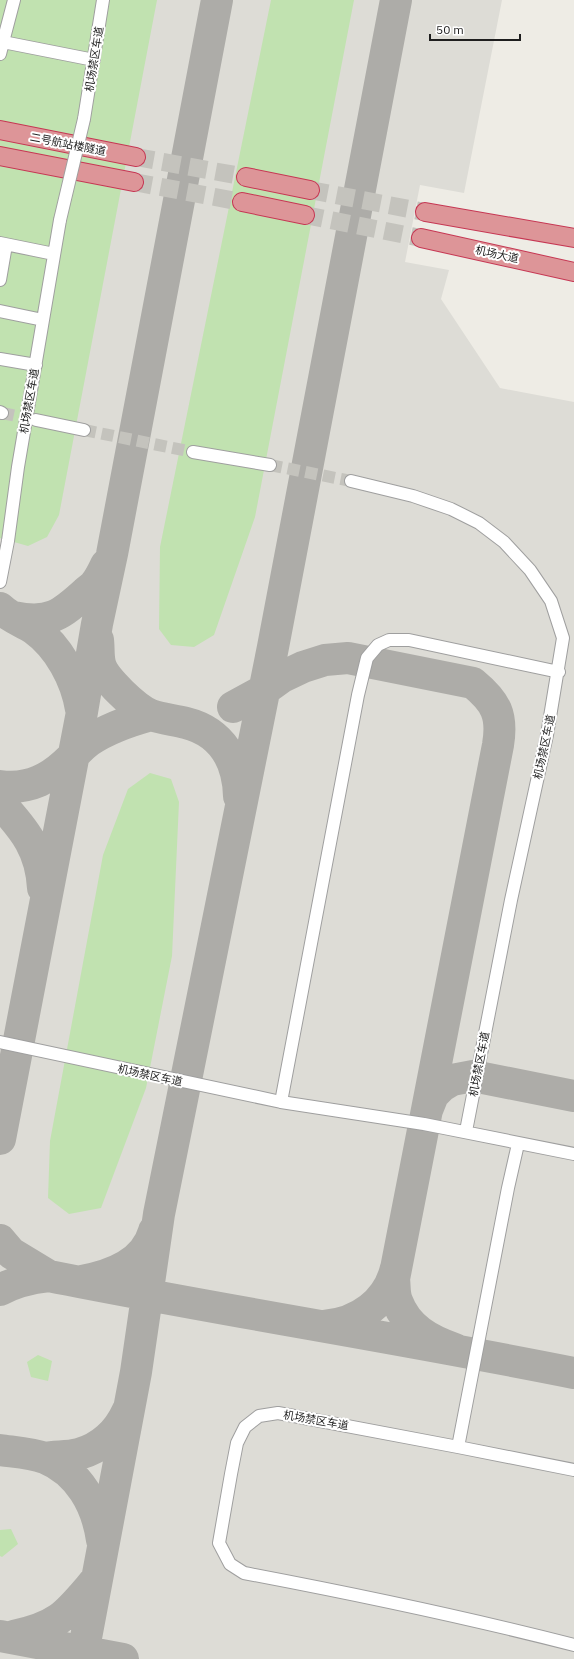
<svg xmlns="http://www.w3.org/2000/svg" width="574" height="1659" font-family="'IBM Plex Sans','Noto Sans SC',sans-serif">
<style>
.airport{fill:#dddcd6}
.grass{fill:#c1e2b0}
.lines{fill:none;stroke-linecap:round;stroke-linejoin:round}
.taxiway{stroke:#adaca8;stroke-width:32}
.minor-tunnel{stroke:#c4c3bd;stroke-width:12;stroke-dasharray:12 6;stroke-linecap:butt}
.highway-tunnel{stroke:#c4c3bd;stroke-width:18;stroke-dasharray:18 9;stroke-linecap:butt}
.minor-casing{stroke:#9f9f9f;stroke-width:14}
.highway-casing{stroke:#c63753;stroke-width:20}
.minor{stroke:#fff;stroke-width:12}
.highway{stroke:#dd9598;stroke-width:18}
.minor-bridge-casing{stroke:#9f9f9f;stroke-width:14;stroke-linecap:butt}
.minor-bridge{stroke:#fff;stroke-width:12}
.labels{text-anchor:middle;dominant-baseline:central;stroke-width:4;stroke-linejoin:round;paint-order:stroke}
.street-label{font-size:11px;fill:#1e1e1e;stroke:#fff}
</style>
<rect width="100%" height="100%" fill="#eeece5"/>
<path class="airport" d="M0 0H502L464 193 420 185 405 262 449 270 441 299 500 388 574 402V1659H0Z"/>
<path class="grass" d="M0 0H157L59 515 47 537 28 546 0 538Z
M271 0H354L255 517 214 635 194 647 171 645 159 629 160 547Z
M150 773 171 779 179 802 172 956 146 1088 101 1208 69 1214 48 1198 50 1141 103 855 128 789Z
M38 1355 52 1361 48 1381 31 1377 27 1362Z
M11 1529 18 1544 2 1557 0 1556V1530Z"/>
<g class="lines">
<path class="taxiway" d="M0 608C9 617 23 622 34 629 59 647 76 679 81 709
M14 617C49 625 62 614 86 592 89 589 93 587 95 584 100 578 103 571 106 565
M98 640C99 647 98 656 100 664 104 679 136 709 151 715 162 719 175 720 186 723 222 732 238 761 239 796
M233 707 264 690 282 677 303 667 325 660 348 658 473 683C496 702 503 715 498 745L394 1279C395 1286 394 1294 397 1301 407 1328 429 1340 455 1349
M0 786C30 790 51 778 71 758 77 752 82 746 89 741 108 728 129 721 151 715
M0 803C25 830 41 850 43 888
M427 1110 433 1095 442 1086 452 1080 473 1076 574 1096
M0 1139 82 712 97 624 112 554 217 0
M0 1240 11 1253 49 1276
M82 1281C113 1275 145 1263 154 1231
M0 1290C16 1281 31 1278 49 1276 224 1311 400 1338 574 1373
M324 1326C359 1323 388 1302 396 1268
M0 1450C14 1452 32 1453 45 1458 79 1472 97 1505 102 1540
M45 1458C56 1456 68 1457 79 1454 101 1448 118 1432 127 1412
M0 1636 123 1659
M14 1636C60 1626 67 1614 96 1580
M82 1659 136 1372 159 1214 273 647 396 0"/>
<path class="minor-tunnel" d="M2 413 36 420
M84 430 193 452
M270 465 351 481"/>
<path class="highway-tunnel" d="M136 157 246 177
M134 182 242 202
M310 190 425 212
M305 215 421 238"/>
<g class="minor-casing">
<path id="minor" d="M14 0 3 42 94 60
M0 54 3 42
M84 119 103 0
M0 243 54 254
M0 280 6 245
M0 311 43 320
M0 359 36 365
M0 412 2 413
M36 420 84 430
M193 452 270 465
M351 481 413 496 451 509 479 523 504 542 530 570 551 601 563 638 547 735 511 900 466 1131
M0 582 8 541 18 467 60 220
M0 1042 281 1102 424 1124 574 1154
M281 1102 358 695 367 658 378 645 389 640H409L559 672
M458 1447 508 1188 518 1144
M574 1470 458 1447 278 1413 259 1416 245 1427 237 1443 231 1474 219 1543 230 1564 244 1573C355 1594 465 1617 574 1645"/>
</g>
<g class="highway-casing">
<path id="highway" d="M0 130 136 157
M0 156 134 182
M246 177 310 190
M242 202 305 215
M425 212 574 238
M421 238 574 272"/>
</g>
<use href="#minor" class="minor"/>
<use href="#highway" class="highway"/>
<g class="minor-bridge-casing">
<path id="minor-bridge" d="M60 220 84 119"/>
</g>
<use href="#minor-bridge" class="minor-bridge"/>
</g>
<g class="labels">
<g class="street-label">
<text transform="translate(94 59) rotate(-81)">机场禁区车道</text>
<text transform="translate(68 144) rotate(11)">二号航站楼隧道</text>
<text transform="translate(497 254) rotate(12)">机场大道</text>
<text transform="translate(29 401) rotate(-80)">机场禁区车道</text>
<text transform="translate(544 747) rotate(-78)">机场禁区车道</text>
<text transform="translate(479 1064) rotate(-79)">机场禁区车道</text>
<text transform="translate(150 1075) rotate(12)">机场禁区车道</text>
<text transform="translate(316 1420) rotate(10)">机场禁区车道</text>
</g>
</g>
<path d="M430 34v6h90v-6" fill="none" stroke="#1e1e1e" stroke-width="2"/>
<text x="436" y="34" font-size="12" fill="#1e1e1e" stroke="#ffffff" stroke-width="3" paint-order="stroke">50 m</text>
</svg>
